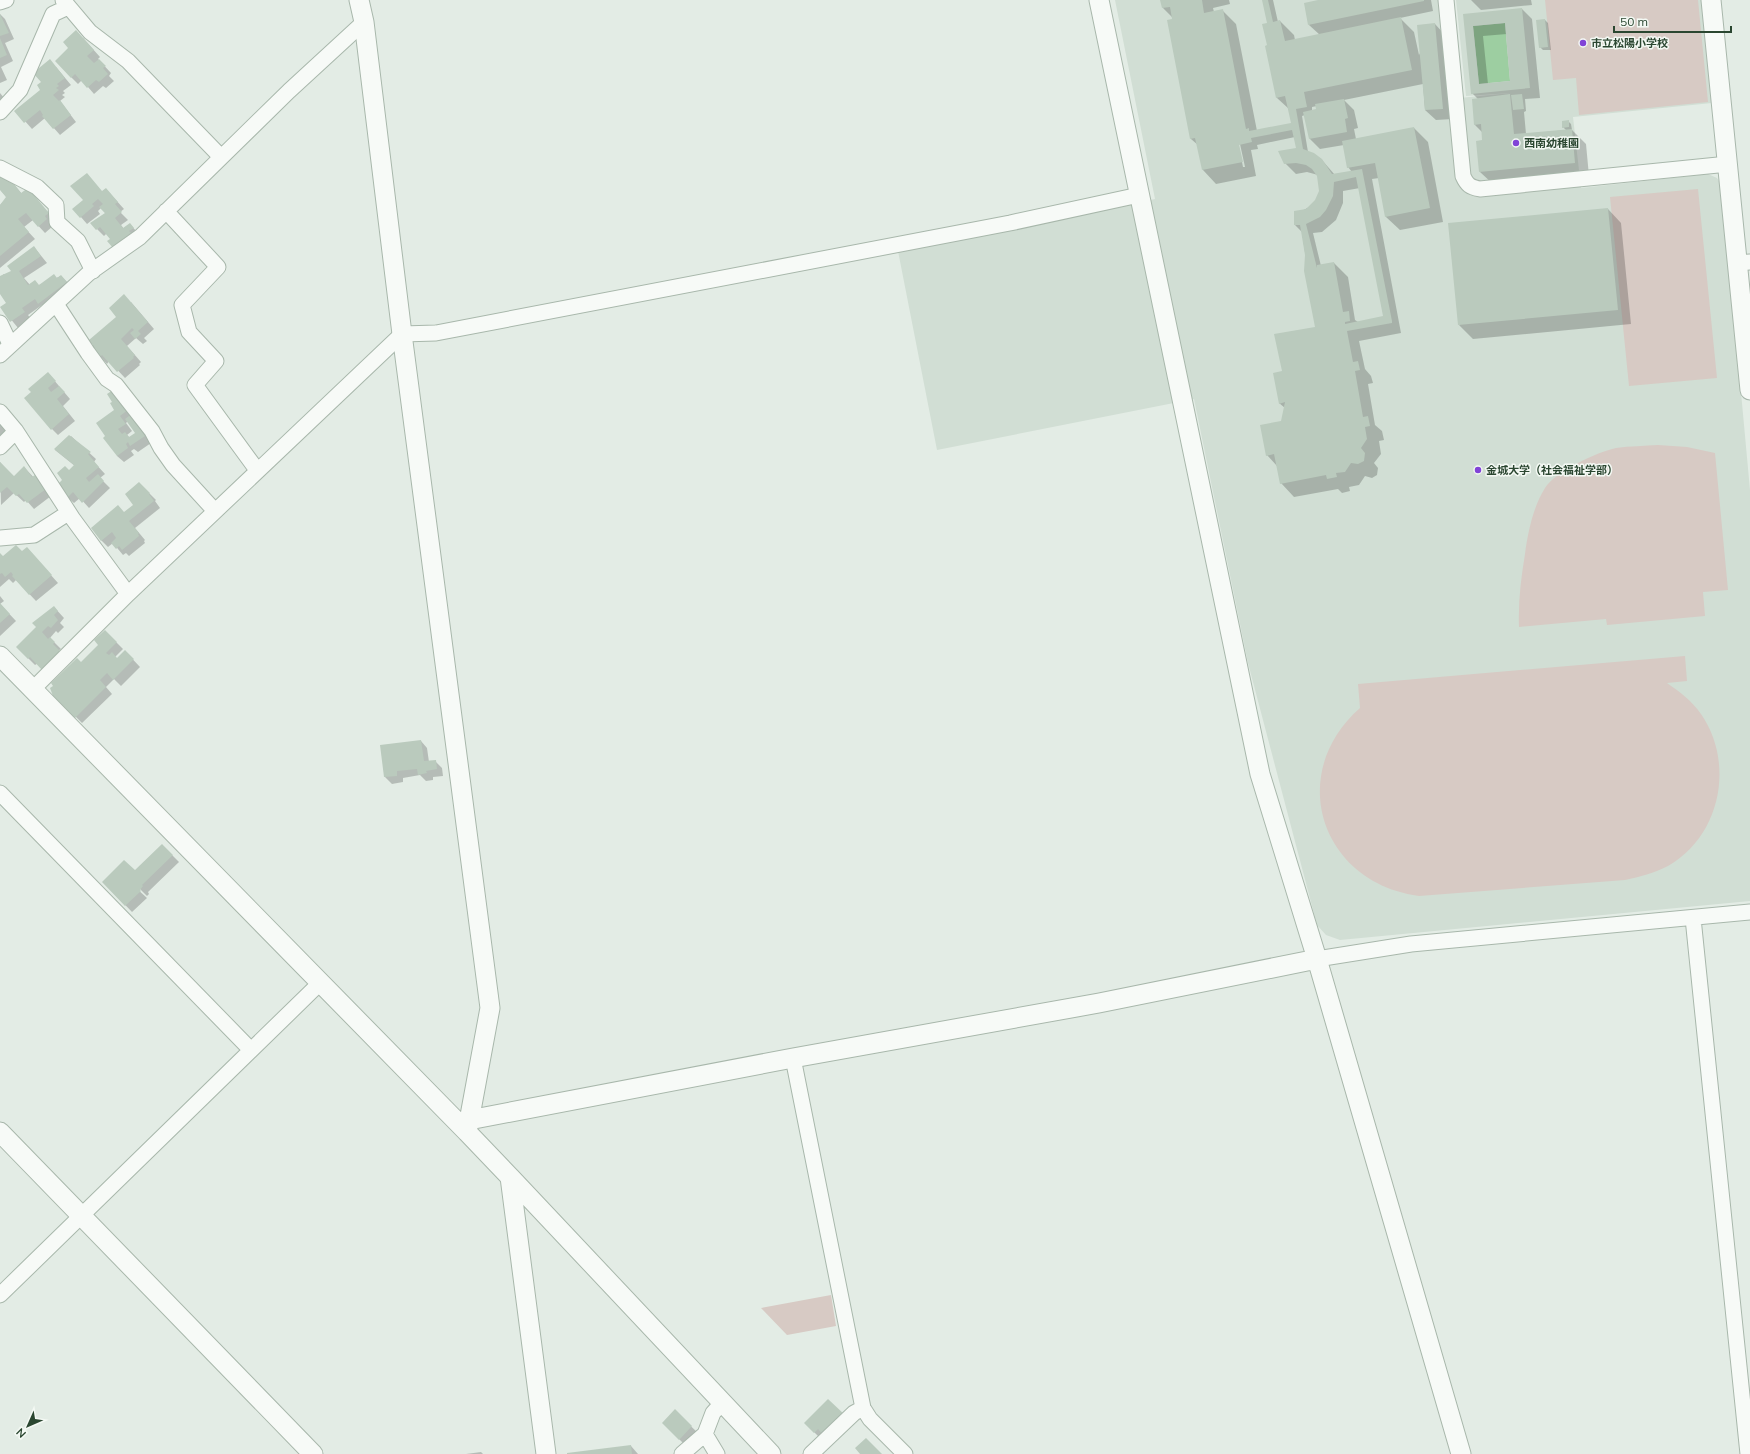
<svg xmlns="http://www.w3.org/2000/svg" width="1750" height="1454" font-family="Mulish,'Noto Sans JP',sans-serif">
<style>
.built{fill:#d1ded4}
.green{fill:#d7cac4}
.water{fill:#9dcea1}
.shadow{fill:#0003;fill-rule:evenodd}
.building{fill:#bacabd;fill-rule:evenodd}
.lines{fill:none;stroke-linecap:round;stroke-linejoin:round}
.minor-casing{stroke:#a8b7ab;stroke-width:17}
.tertiary-casing{stroke:#a8b7ab;stroke-width:21}
.minor{stroke:#f7faf7;stroke-width:15}
.tertiary{stroke:#f7faf7;stroke-width:19}
.poi-dot{fill:#8143d7;stroke:#f4f9f4;stroke-width:1.5}
.labels{text-anchor:middle;dominant-baseline:central;stroke-width:3;stroke-linejoin:round;paint-order:stroke}
.poi-label{font-size:11px;font-weight:bold;fill:#2a4630;stroke:#f4f9f4;text-anchor:start}
</style>
<rect width="100%" height="100%" fill="#e3ece5"/>
<path class="built" d="M1115 0H1439L1449 99 1511 93 1466 96 1456 0H1702L1712 103 1573 117 1581 188 1708 174 1717 178 1722 186 1750 490V901L1340 940 1326 935 1317 925 1248 663 1194 399 937 450 898 251 1155 199Z"/>
<path class="green" d="M1545 0H1698L1708 102 1579 115 1576 78 1553 80Z
M1698 189 1717 378 1629 386 1610 197Z
M1658 445 1687 447 1715 453 1728 590 1703 592 1705 616 1607 625 1606 619 1519 627C1518 602 1521 578 1525 554 1528 532 1533 507 1545 488 1556 471 1597 452 1616 448 1630 446 1645 446 1658 445Z
M1685 656 1687 681 1667 683C1680 692 1692 701 1701 714 1735 763 1721 836 1668 866 1654 873 1640 877 1625 880L1419 896C1321 883 1285 774 1360 708L1358 684Z
M831 1295 836 1326 787 1335 761 1308Z"/>
<path class="water" d="M1505 23 1510 81 1479 84 1473 26Z"/>
<path class="shadow" d="M1162 0H1229L1230 4 1213 8 1214 12 1222 10 1236 24 1257 131 1292 124 1289 109 1277 98 1269 23 1263 0H1273L1278 22 1280 21 1294 35 1295 40 1320 35 1309 25 1323 0H1431L1433 11 1400 18 1414 32 1419 55 1435 24 1445 35 1453 119 1436 120 1425 110 1423 84 1344 100 1354 110 1358 128 1354 129 1356 139 1414 128 1428 142 1443 222 1400 230 1386 217 1379 178 1372 179 1401 333 1359 341 1365 369 1371 376 1373 383 1368 384 1375 425 1382 431 1384 440 1379 441 1381 454 1374 463 1378 468 1377 475 1372 478 1365 476 1359 485 1349 487 1350 491 1342 493 1338 489 1294 497 1281 483 1277 466 1267 455 1282 421 1285 408 1279 403 1283 372 1316 327 1302 232 1295 225 1300 212 1311 206 1319 197 1321 185 1318 175 1307 172 1296 174 1285 163 1298 148 1295 137 1257 145 1258 149 1251 150 1256 176 1216 184 1203 170 1198 145 1191 139 1168 21 1173 20V18L1163 8ZM1317 106V110L1312 111V107ZM1305 115 1310 139 1320 149 1344 145 1348 167 1352 172 1335 175 1321 159 1308 152 1302 116ZM1238 142 1240 144 1245 167H1243ZM1360 188 1384 318 1358 322 1355 320 1348 277 1334 263 1321 266 1313 233 1322 232 1336 220 1343 203V191Z
M1471 0H1531L1532 5 1481 10Z
M1522 9 1532 19 1540 98 1525 99 1526 111 1524 112 1526 134 1566 130 1563 127 1568 121 1571 124 1572 130 1586 144 1589 176 1494 185 1480 172 1483 141 1482 132 1475 125 1478 99 1472 93 1464 15ZM1507 34 1511 82 1488 84 1483 36Z
M0 14 5 19 14 39 5 43 13 61 1 67 7 80 0 83Z
M1545 20 1548 23 1551 50H1543L1540 47Z
M83 38 100 57 98 59 111 73 109 76 114 81 106 88 103 86 94 94 82 80 78 84 71 77Z
M56 67 71 85 63 91 65 93 62 95 65 97 60 101 76 122 60 135 45 118 32 129 16 111 41 90Z
M0 93 9 104 0 111Z
M12 182 22 194 34 196 54 221 53 226 45 233 33 220 24 227 35 239 0 268V205L7 198 0 189Z
M106 189 124 209 120 212 128 220 121 225 124 229 130 224 136 231 120 254 107 233 104 236 97 229 106 214 101 208 98 211 100 214 87 224 74 209Z
M1608 209 1621 223 1631 324 1473 339 1459 325Z
M34 247 47 263 24 278 30 285H39L61 276 68 283 46 310 42 305 28 315 31 319 18 328 1 307 7 303 0 293V277L4 274 6 276 12 272Z
M131 302 154 329 144 338 147 341 143 344 136 338 127 346 141 362 139 364 140 365 125 378 109 361 107 364 92 347Z
M48 373 70 399 63 406 75 421 58 435 52 429 32 392Z
M108 394 139 421 150 435 147 437 151 443 138 452 134 449 131 451 134 455 124 462 117 456 116 410 114 402ZM128 421 137 433 130 438 127 435 132 431 126 423Z
M0 423 15 437 0 444Z
M71 436 96 459 94 462 105 474 100 478 110 488 89 508 80 498 74 503 67 497 64 480 69 471 75 466 55 450Z
M0 462 14 477 24 467 51 496 34 509 26 500 24 502 14 493 1 505Z
M139 483 156 500 155 501 160 508 135 528 145 540 144 541 145 543 129 556 126 553 123 555 113 543 108 547 101 540 125 513 135 505Z
M22 552 33 555 58 583 36 601 16 580 13 583 9 579 0 587V556L3 558Z
M0 596 4 601 0 604 16 621 0 636Z
M54 607 64 618 60 623 64 627 58 633 56 631 50 638 61 649 35 665 17 647 37 627Z
M105 631 123 649 115 657 117 659 125 651 140 667 121 686 114 679 106 687 112 694 82 723 54 695 81 663 99 645Z
M421 741 427 748 429 762 435 761 442 768 443 776 433 777V780L426 781 420 775 403 778V782L392 784 385 777 381 746Z
M162 845 179 862 148 892 149 894 147 896 137 886 135 887 147 898 132 912 103 882 135 872Z
M828 1400 821 1439 805 1423Z
M675 1411 698 1433 686 1446 663 1423Z
M631 1446 638 1454H568Z
M481 1452 483 1454H466Z"/>
<path class="building" d="M1160 0H1202L1204 13 1223 9 1246 129 1249 128V131L1291 123 1285 96 1276 98 1265 46 1267 45 1262 24 1267 23 1262 0H1268L1273 22 1280 20 1285 41 1401 17 1412 70 1304 92 1307 107 1296 109 1303 149 1314 153 1322 159 1332 174 1362 169 1392 321V323L1347 331 1353 362 1358 361 1360 370 1355 371 1363 417 1368 416 1370 426 1365 427 1367 439 1361 448 1365 453 1364 461 1358 464 1351 463 1345 472 1336 473 1337 477 1327 479 1326 475 1280 484 1274 454 1266 456 1260 425 1281 421 1285 402 1279 404 1273 373 1282 371 1274 334 1315 327 1304 271 1305 255 1300 225H1294V211L1306 209 1315 200 1319 191 1317 176 1312 169 1306 165 1296 163 1284 164 1278 151 1296 148 1292 130 1251 138 1252 142 1239 145 1243 162 1202 170 1195 138 1190 139 1167 20 1172 19 1170 7 1162 8ZM1356 177 1383 316 1345 324V322L1350 321 1349 311 1343 312 1334 262 1317 265V268L1306 224 1320 217 1326 210 1333 196 1334 182Z
M1318 0H1424V1L1308 25 1304 3Z
M1522 8 1530 88 1471 94 1463 14ZM1505 23 1510 81 1479 84 1473 26Z
M0 14 9 33 0 36Z
M1545 19 1548 47 1539 48 1536 20Z
M1435 23 1443 109 1425 110 1417 25Z
M76 30 94 50 87 56 94 63 99 59 106 66 103 68 108 74 99 82 96 80 87 88 75 74 71 78 55 61 68 48 63 42Z
M0 38 7 55 0 58Z
M50 59 65 78 57 84 59 86 56 88 59 90 53 95 59 101 60 100 71 115 53 129 42 116 43 115 40 110 24 123 14 111 40 90 37 85 41 82 33 73Z
M1510 94 1514 134 1572 129 1575 163 1479 172 1476 141 1482 140 1481 124 1474 125 1472 99Z
M1522 94 1524 109 1513 110 1511 95Z
M1344 99 1348 118 1345 119 1347 132 1309 139 1303 112 1316 109 1315 104Z
M1569 120V127L1562 128V121Z
M1414 127 1430 208 1385 217 1375 163 1347 168 1342 141Z
M0 172 6 174 21 193 28 188 49 213 45 216 47 219 38 227 26 213 18 219 29 232 0 256V205L6 197 0 190Z
M87 173 102 191 106 188 118 202 115 204 122 212 115 218 123 228 130 223 134 228 129 231 131 233 113 248 107 241 110 239 100 227 96 230 90 223 105 213 99 207 103 204 98 199 92 204 94 206 80 218 72 209 83 200 70 186Z
M1608 208 1618 310 1458 325 1448 223Z
M34 246 41 256 19 271 28 285 35 280 39 285 54 274 57 278 61 275 67 282 38 304 35 299 22 308 25 312 10 322 0 307 6 303 0 294V276L11 271 7 266Z
M124 294 148 322 138 331 141 334 135 339 130 333 134 330 132 328 121 339 135 355 133 357 134 358 117 372 102 355 99 358 90 347 93 345 89 340 116 317 109 308Z
M48 372 56 381 48 388 51 392 59 386 65 392 57 399 69 414 51 430 24 398 31 392 28 389Z
M113 390 129 409 120 416 126 424 118 429 122 434 125 432 129 437 135 433 125 419 133 413 144 428 141 430 145 436 130 446 128 442 126 444 128 448 117 456 103 438 105 436 96 423 114 410 110 403 112 402 107 394Z
M69 435 91 452 88 454 99 467 86 478 89 482 98 474 104 481 82 503 73 492 67 498 56 486 62 480 57 473 65 466 69 470 74 465 54 449Z
M0 462 14 476 24 466 32 477 35 475 46 489 27 503 19 494 16 496 7 487 0 493Z
M139 482 150 493 149 494 154 501 129 521 139 533 138 534 139 536 122 550 119 546 116 549 111 543 116 538 112 532 101 541 91 528 118 505 124 512 133 505 125 494Z
M16 545 22 551 27 547 52 575 29 595 12 576 13 575 11 572 5 577 2 573 0 574V553L3 556Z
M0 603 10 614 0 623Z
M54 606 58 611 54 615 58 620 51 628 48 626 42 632 48 639 50 637 55 642 53 644 61 652 42 670 30 657 28 659 16 647 36 627 32 623Z
M105 630 117 642 106 653 109 655 112 652 117 658 125 650 134 659 113 680 107 673 100 680 106 687 75 718 53 696 50 688 53 686 51 683 77 658 81 662 98 645 94 640Z
M421 740 424 761 436 760 437 769 426 771 427 773 418 775 417 769 397 771V776L384 777 380 745Z
M162 844 173 855 142 885 143 886 140 890 141 891 125 906 102 882 124 860 135 870Z
M828 1399 845 1415 824 1436 818 1429 814 1433 804 1423Z
M675 1409 692 1426 679 1440 662 1423Z
M866 1438 882 1454H860L855 1448Z
M631 1445 632 1454H567V1453Z"/>
<g class="lines">
<g class="minor-casing">
<path id="minor" d="M63 0 90 32 128 61 221 157
M1446 0 1463 176C1467 185 1470 187 1480 189L1728 164
M0 2 6 0
M0 112 20 90 53 14 68 7
M0 168 37 187 56 205 57 222 78 241 93 271
M166 211 218 267 182 305 189 332 216 361 195 385 257 470
M1737 263 1750 262
M56 304 88 353 107 379 116 385 152 431 161 448 173 465 215 511
M0 323 10 344
M0 355 89 273 140 237 289 91 364 22
M0 412 16 431 73 519 128 594
M0 447 16 431
M0 538 34 535 68 513
M33 689 128 594 402 334 436 333 1010 223 1139 195
M0 793 251 1050
M1693 918 1748 1454
M1317 959 1411 944 1750 912
M793 1058 863 1408 870 1419 905 1454
M0 1295 321 982
M705 1434 717 1454
M682 1454 705 1434 713 1413 722 1403
M811 1454 854 1413 863 1408"/>
</g>
<g class="tertiary-casing">
<path id="tertiary" d="M359 0 364 22 402 334 490 1008 467 1132 510 1177 546 1454
M1099 0 1260 774 1317 959 1461 1454
M1711 0 1750 390
M0 656 467 1132
M469 1120 793 1058 1099 1003 1317 959
M0 1132 313 1454
M510 1177 771 1454"/>
</g>
<use href="#minor" class="minor"/>
<use href="#tertiary" class="tertiary"/>
</g>
<g class="poi-dot">
<circle cx="1583" cy="43" r="4"/>
<circle cx="1516" cy="143" r="4"/>
<circle cx="1478" cy="470" r="4"/>
</g>
<g class="labels">
<g class="poi-label">
<text x="1591" y="43">市立松陽小学校</text>
<text x="1524" y="143">西南幼稚園</text>
<text x="1486" y="470">金城大学（社会福祉学部）</text>
</g>
</g>
<g transform="translate(28 1426) rotate(225)" stroke="#f4f9f4" stroke-width="3" paint-order="stroke">
<path d="M0-3L7 15L0 10L-7 15Z" fill="#2a4630"/>
<text y="-6" font-size="11" font-weight="bold" text-anchor="middle" fill="#2a4630">N</text>
</g>
<path d="M1614 26v6h117v-6" fill="none" stroke="#2a4630" stroke-width="2"/>
<text x="1620" y="26" font-size="12" fill="#2a4630" stroke="#f4f9f4" stroke-width="3" paint-order="stroke">50 m</text>
</svg>
